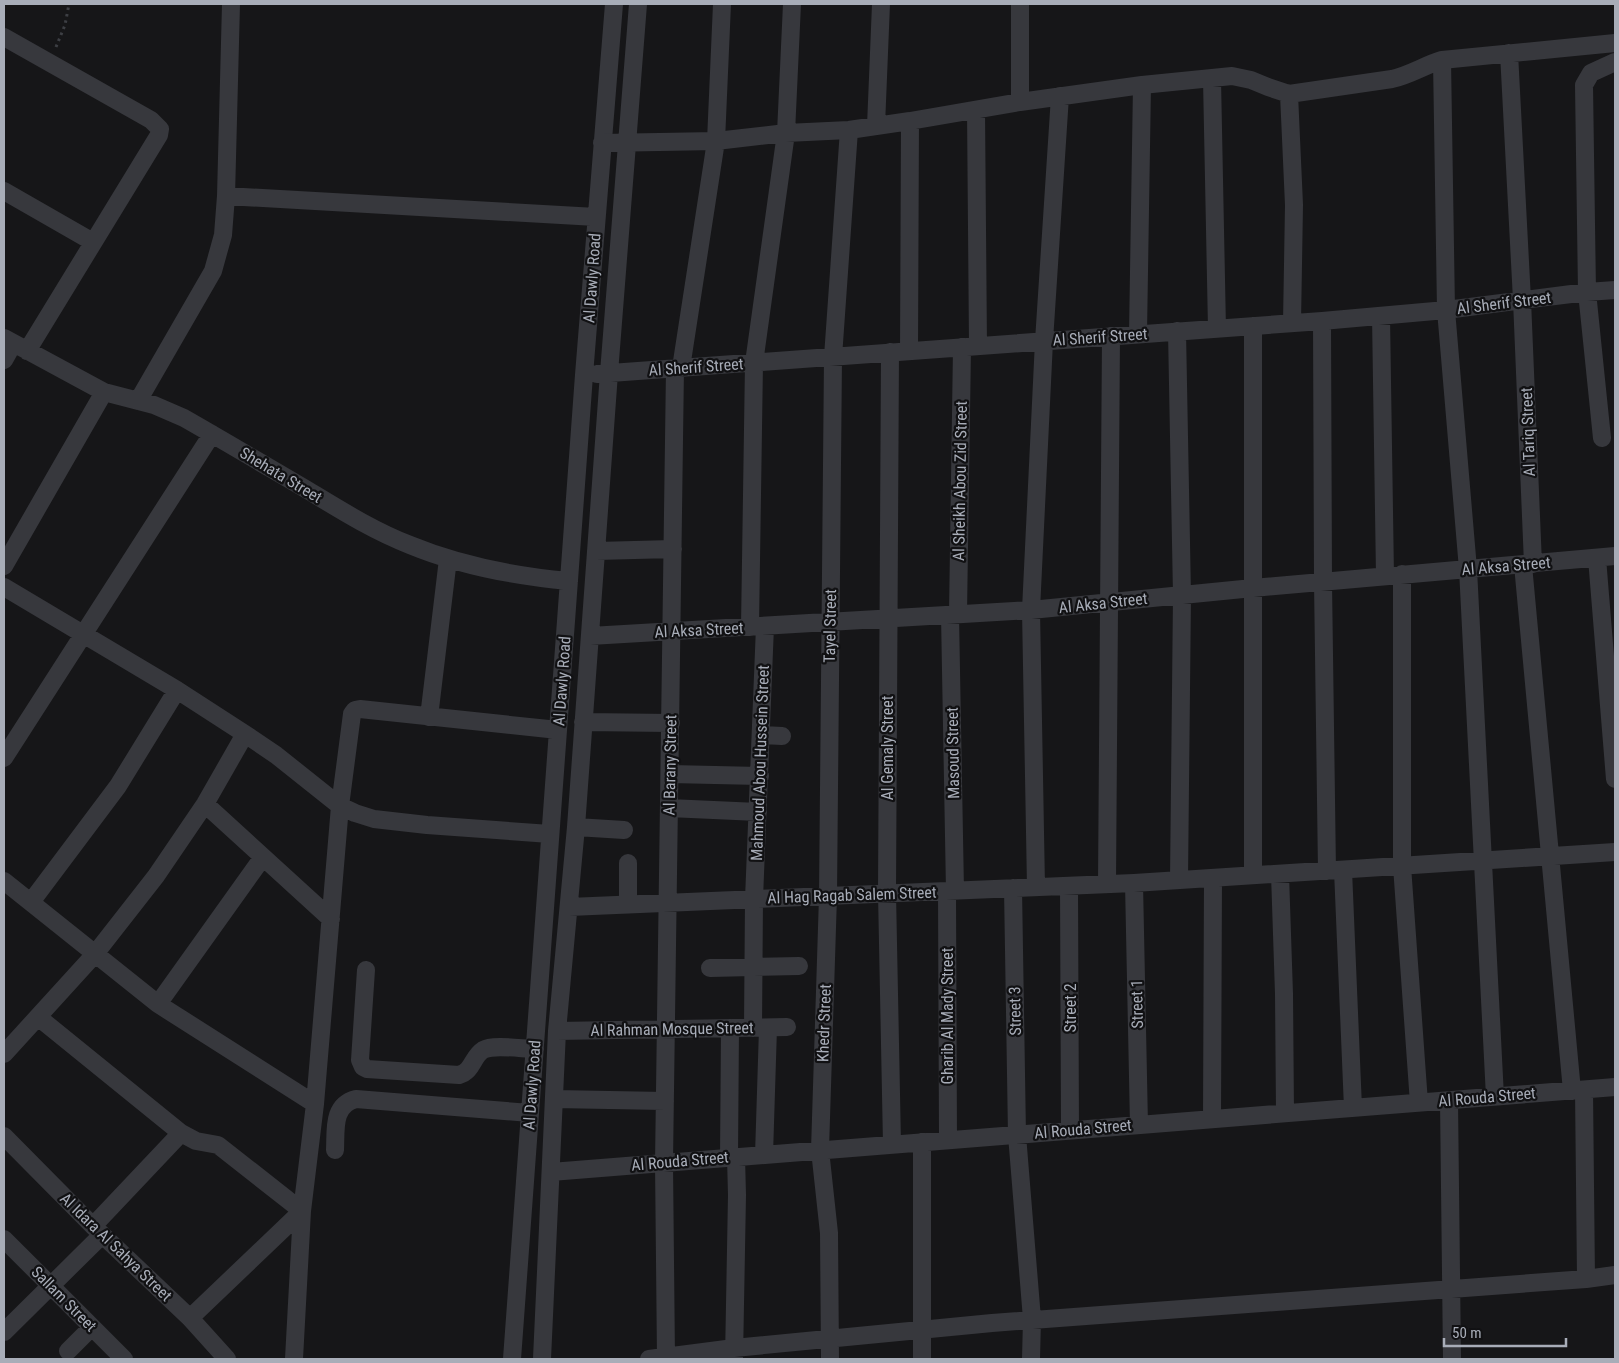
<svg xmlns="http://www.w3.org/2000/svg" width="1619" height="1363" font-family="'Roboto Condensed',sans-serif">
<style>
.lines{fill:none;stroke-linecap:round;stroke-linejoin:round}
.path{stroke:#3d3f44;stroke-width:3;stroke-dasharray:2.5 4;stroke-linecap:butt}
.minor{stroke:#37383d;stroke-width:18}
.labels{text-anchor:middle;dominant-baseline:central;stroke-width:4.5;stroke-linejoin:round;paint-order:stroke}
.street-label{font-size:16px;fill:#a8adb8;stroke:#111113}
</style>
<rect width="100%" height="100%" fill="#161618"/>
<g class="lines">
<path class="path" d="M56 47 65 25 69 4"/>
<path class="minor" d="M1020 4V102
M4 37 151 120 160 129 159 135 27 351
M1509 53 1522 300 1533 564
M1442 60 1446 310 1468 569 1495 1097
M1212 79 1217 329
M1289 94 1294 205 1292 323
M976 110 978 346
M876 126 881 4
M602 143 716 141 786 133 849 130 910 121 1020 102 1142 85 1232 76 1251 80 1268 87 1289 94 1392 79C1410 75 1425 65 1442 60L1615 43
M4 191 93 242
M226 196 596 217
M1381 316 1385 576
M1322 321 1323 582 1327 871
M1253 326V875
M1177 331 1182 595 1179 880
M1138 334 1142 85
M4 338 104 392 154 405 184 418C226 442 268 467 309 491 342 511 374 531 410 545 461 566 514 576 569 581
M909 351 910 121
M890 352 887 893 892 1144
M4 360 13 344
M681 368 716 141 722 4
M597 374 1322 321 1446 310 1587 292 1615 290
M138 401 213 271 223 235 226 196 231 4
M1602 438 1587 292 1584 85 1591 73 1615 62
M596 551 673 549
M1597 558 1615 779
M1523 565 1572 1091
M4 566 104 392
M1402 574V866L1419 1103
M4 587 177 690 245 734 276 755 340 806 355 813 374 819 427 825 550 834
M958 614 962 347
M950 615 955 891
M750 627 754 363 786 133 792 4
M590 636 1031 610 1253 588 1615 556
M429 717 448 559
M583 722 671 723
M762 735 782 736
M4 758 212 434
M670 774 760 776
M205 804 331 919
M669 808 758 812
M576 827 624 830
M628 863V904
M1343 870 1353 1108
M1280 874 1284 994 1285 1113
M4 881 158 1004 315 1104
M1134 883 1139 1125
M1107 884 1111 336
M1069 886 1070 1130
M1036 887 1031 610 1044 341 1060 96
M1013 888 1017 1135 1032 1319 1031 1359
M947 891 948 1140
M31 902 118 786 177 690
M569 907 1134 883 1615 852
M710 968 799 966
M366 970 360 1060 363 1067 367 1069 459 1075C473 1071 472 1057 483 1050 493 1044 523 1049 535 1049
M158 1004 263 857
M38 1017 181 1133 196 1141 218 1145 302 1211 190 1318
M753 1028 754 899 765 626
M557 1031 787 1027
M4 1054 95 954 156 876 205 804 245 734
M1584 1090 1586 1279
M554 1099 665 1101
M1449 1101 1452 1359
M1212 1119 1213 878
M4 1136 93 1226 190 1318 227 1359
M922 1142V1359
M335 1150C336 1130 332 1105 356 1099L530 1113
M764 1155 768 1028
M729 1157 730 1028
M551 1172 1615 1087
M93 1226 181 1133
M4 1239 124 1359
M4 1332 102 1235
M68 1351 92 1327
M294 1359 302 1211 315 1104 340 806 352 714 355 710 360 709 558 730
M512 1359 584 375 614 4
M542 1359 557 1031 576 827 609 373 638 4
M649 1359 734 1348 992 1323 1586 1279 1615 1275
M666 1359 664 1163 675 368
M734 1359 737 1195 736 1157
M830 1359 829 1233 820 1150 828 896 833 357 849 130"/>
</g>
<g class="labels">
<g class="street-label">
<text transform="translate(592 278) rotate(-86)">Al Dawly Road</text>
<text transform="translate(1504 303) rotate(-7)">Al Sherif Street</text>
<text transform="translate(1100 337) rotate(-4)">Al Sherif Street</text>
<text transform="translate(696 367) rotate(-4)">Al Sherif Street</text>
<text transform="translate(1528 432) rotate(-92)">Al Tariq Street</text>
<text transform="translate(281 475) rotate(31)">Shehata Street</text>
<text transform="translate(960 481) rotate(-89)">Al Sheikh Abou Zid Street</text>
<text transform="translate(1506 566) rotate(-5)">Al Aksa Street</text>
<text transform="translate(1103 603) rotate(-6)">Al Aksa Street</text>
<text transform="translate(830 626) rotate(-89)">Tayel Street</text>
<text transform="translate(699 630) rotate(-3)">Al Aksa Street</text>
<text transform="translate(562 681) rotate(-86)">Al Dawly Road</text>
<text transform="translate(887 748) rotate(-90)">Al Gemaly Street</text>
<text transform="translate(953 753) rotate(-91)">Masoud Street</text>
<text transform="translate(760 763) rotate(-88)">Mahmoud Abou Hussein Street</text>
<text transform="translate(670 765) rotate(-89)">Al Barany Street</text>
<text transform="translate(852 895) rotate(-2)">Al Hag Ragab Salem Street</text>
<text transform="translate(1137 1004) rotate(-91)">Street 1</text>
<text transform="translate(1070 1008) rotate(-90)">Street 2</text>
<text transform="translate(1015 1011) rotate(-91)">Street 3</text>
<text transform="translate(947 1016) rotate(-90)">Gharib Al Mady Street</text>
<text transform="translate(824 1023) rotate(-88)">Khedr Street</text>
<text transform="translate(672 1029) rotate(-1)">Al Rahman Mosque Street</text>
<text transform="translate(532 1085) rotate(-86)">Al Dawly Road</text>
<text transform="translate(1487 1097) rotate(-5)">Al Rouda Street</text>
<text transform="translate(1083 1129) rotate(-5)">Al Rouda Street</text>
<text transform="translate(680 1161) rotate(-5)">Al Rouda Street</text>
<text transform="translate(116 1247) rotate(44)">Al Idara Al Sahya Street</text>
<text transform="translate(64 1299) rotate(45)">Sallam Street</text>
</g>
</g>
<rect width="1619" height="1363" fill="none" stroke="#a8adb8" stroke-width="10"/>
<path d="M1444 1338v8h122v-8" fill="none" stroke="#a8adb8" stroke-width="2.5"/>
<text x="1452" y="1338" font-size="15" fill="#a8adb8" stroke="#111113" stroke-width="4" paint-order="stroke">50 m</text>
</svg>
